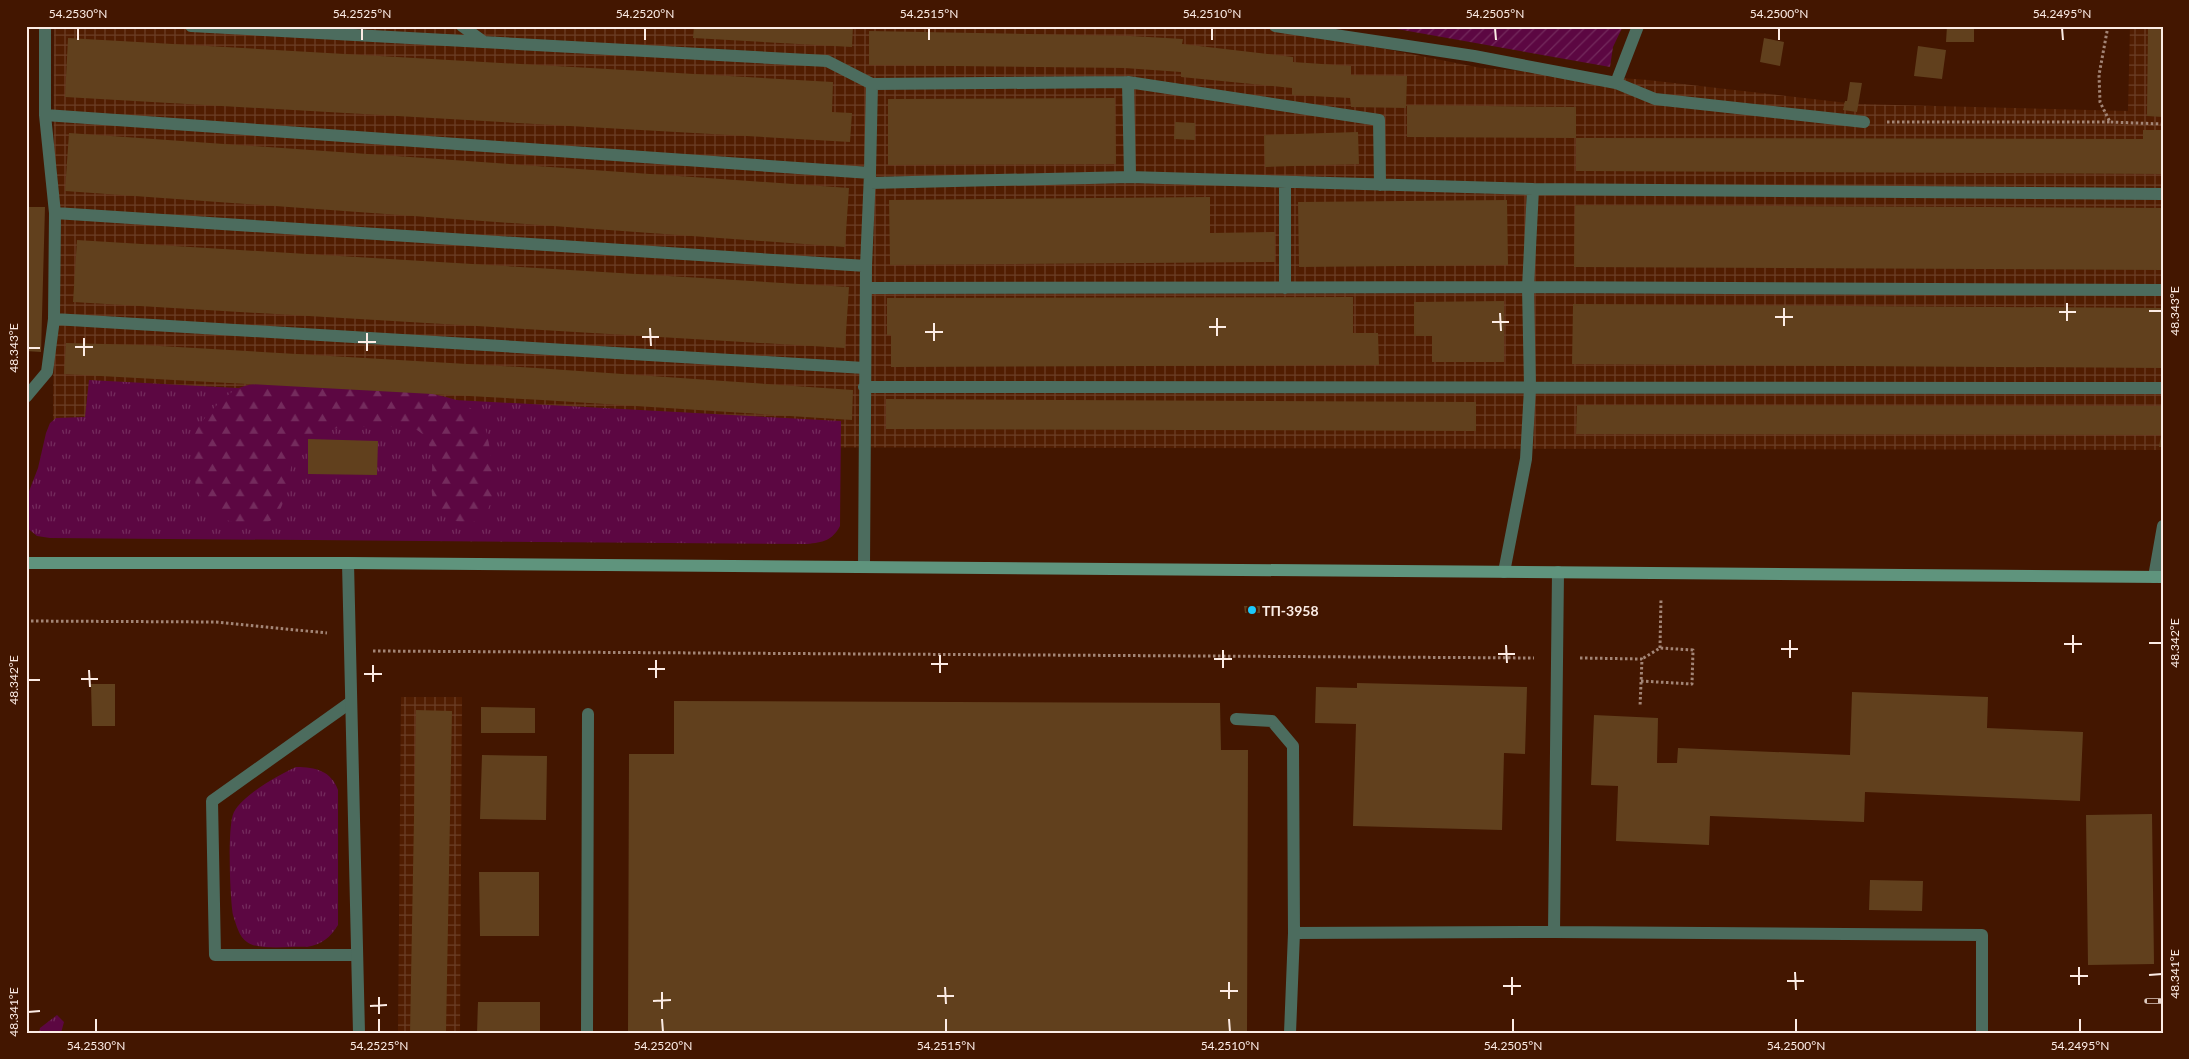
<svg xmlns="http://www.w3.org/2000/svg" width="2189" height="1059" font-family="Lato,sans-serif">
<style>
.industrial{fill:url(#industrial-grid)}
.grass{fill:url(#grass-tufts)}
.forest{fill:url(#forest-firs)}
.garden{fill:url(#garden-furrows)}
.building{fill:#61401d}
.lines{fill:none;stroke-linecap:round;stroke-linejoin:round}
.path{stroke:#a38576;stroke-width:3;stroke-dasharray:2.5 2.5;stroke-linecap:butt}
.lane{stroke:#4c6c5e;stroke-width:12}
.street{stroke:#4c6c5e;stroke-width:12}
.secondary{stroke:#5f947d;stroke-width:12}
.rail-casing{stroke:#e0ccc2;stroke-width:5.5}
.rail{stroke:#431600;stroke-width:4;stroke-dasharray:11;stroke-linecap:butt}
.ticks{fill:none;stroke:#fcece5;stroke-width:2}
.poi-dot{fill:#1cc9fc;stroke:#431600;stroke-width:2}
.labels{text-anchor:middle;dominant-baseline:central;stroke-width:4.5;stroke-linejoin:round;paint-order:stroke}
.poi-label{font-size:14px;font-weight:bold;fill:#fcece5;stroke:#431600;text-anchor:start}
.neatline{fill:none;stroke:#fcece5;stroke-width:2}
.ticks-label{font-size:12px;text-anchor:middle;fill:#fcece5}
</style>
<defs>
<pattern id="industrial-grid" width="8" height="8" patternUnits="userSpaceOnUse" patternTransform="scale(1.25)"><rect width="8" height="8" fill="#511d01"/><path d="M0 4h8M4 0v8" fill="none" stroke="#6b3e26"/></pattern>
<pattern id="grass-tufts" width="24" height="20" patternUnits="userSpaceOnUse" patternTransform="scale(1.25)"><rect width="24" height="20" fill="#5c0742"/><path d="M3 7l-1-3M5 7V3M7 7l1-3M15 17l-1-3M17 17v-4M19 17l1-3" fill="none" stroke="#742b5d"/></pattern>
<pattern id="forest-firs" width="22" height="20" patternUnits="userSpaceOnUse" patternTransform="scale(1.25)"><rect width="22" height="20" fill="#5c0742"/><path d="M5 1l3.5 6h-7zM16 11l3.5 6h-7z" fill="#742b5d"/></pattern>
<pattern id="garden-furrows" width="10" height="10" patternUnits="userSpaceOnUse" patternTransform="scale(1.25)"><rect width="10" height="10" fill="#5c0742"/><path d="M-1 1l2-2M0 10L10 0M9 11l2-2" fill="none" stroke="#742b5d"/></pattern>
</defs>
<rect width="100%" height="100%" fill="#431600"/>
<path class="industrial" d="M54 26H1271L1481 68 1648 80 1856 104 2128 111 2130 26H2163V450L53 446Z
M401 697H462L460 1033H398Z"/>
<path class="grass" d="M89 380 841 421 840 526C832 541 823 542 807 544L50 538 37 536 26 527V499L38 468 46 433 50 423 56 418 85 417Z
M296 767C316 767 331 771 338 790V925C330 938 322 944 307 947 293 946 258 951 247 942 239 937 236 924 233 915 230 899 227 825 234 812 243 795 278 775 296 767Z
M57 1015 64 1022 61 1033H39L40 1028Z"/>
<path class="forest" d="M274 381C328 383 385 381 437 395 445 397 456 399 463 403 476 410 486 424 488 439 493 465 504 528 461 522 451 521 439 515 435 506 426 485 439 460 426 439 417 424 400 426 385 427 365 427 330 425 313 435 272 460 304 528 248 525 211 522 192 496 193 461 193 453 193 441 195 434 201 419 222 399 235 390 245 384 262 383 274 381Z"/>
<path class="garden" d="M1380 26H1623L1613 47 1610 67Z"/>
<path class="building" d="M694 26H853L852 47 693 38Z
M1947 26H1974V42H1946Z
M2148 26H2163V117L2147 116Z
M869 31 1131 36 1183 39 1182 44 1293 57V62L1351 66V75L1407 76 1406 108 1351 107 1350 98 1292 95V88L1181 77V72L1124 68 869 65Z
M68 38 833 82 832 112 852 113 850 142 65 97Z
M1764 38 1784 42 1780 66 1760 62Z
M1918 46 1946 50 1942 79 1914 76Z
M1850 82 1862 83 1857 112 1843 110 1845 101H1847Z
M1115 98 1116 164 888 165V99Z
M1407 105 1576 107V138L2143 139V130H2163V174L1576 171V138L1407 137Z
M1175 122 1195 123V140L1174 139Z
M1358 132 1359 164 1265 167 1264 135Z
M69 133 849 188 845 247 65 191Z
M1210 197V233L1275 232V262L890 265 889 200Z
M1507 200 1508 265 1299 267 1298 202Z
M1575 205 2163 208V270L1574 267Z
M26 207H45L41 352 26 351Z
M77 240 849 287 845 348 73 302Z
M1353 297V333H1378L1379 365 891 367V335H887V298Z
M1504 301V362H1432V336H1414V302Z
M1573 304 2161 308V368L1572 364Z
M66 343 143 345 536 368 853 390 852 420 542 400 64 374Z
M886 399 1476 402V431L886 429Z
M1577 405 2161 406 2163 447H2159L2161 435 1576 434Z
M308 439 378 441 377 475 308 474Z
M1244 606H1260V613H1245Z
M1357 683 1527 687 1525 754 1504 753 1502 830 1353 826 1356 724 1315 723 1316 687 1357 688Z
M91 684H115V726H92Z
M1852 692 1988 697 1987 728 2083 732 2080 801 1865 792 1864 822 1710 816 1709 845 1616 841 1618 786 1591 785 1594 715 1658 718 1657 763H1677L1678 748 1850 755Z
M674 701 1220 703 1221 750H1248L1247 1033H628L629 754H674Z
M481 707 535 708V733H481Z
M416 710 452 711 446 1033H410Z
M482 755 547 756 546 820 480 819Z
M2152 814 2154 964 2088 965 2086 815Z
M479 872H539V936H480Z
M1870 880 1923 881 1922 911 1869 910Z
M478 1002H540V1033H477Z"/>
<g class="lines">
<path class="path" d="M2108 26 2099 75 2100 102 2110 122 2163 124
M1887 122H2110
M26 621 216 622 327 633
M1660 648 1661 598
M373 651 1534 658
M1580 658 1642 659 1640 707
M1641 681 1692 684 1693 650 1660 648 1642 659"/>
<path class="lane" d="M191 26 827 61 872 84 870 173 866 266 864 567
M462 26 484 42
M1275 26 1474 56 1616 83 1655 99 1864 122
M1128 82 1379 120 1380 185
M1616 83 1638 26
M872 84 1128 82 1130 177
M45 115 870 173
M870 183 1130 177 1533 189 1528 287 1530 388 1526 459 1504 572
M1533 189 2163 194
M55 213 866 266
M866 288 1528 287 2163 290
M1285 288V182
M54 319 864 368
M864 387 2163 388
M26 397 47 372 54 319 55 213 45 115V26
M2154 577 2163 526
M351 702 212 801 215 955H357
M1236 719 1272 721 1293 746 1294 933
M1554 932 1558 572
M587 1033 588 714
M1290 1033 1294 933 1554 932 1982 935V1033"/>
<path class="street" d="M348 563 359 1033"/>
<path class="secondary" d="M26 563H348L2163 577"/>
<g class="rail-casing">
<path id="rail" d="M2147 1001H2163"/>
</g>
<use href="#rail" class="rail"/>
</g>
<path class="ticks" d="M78 28V40M362 28V40M645 28V40M929 28V40M1212 28V40M1495 28 1496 40M1779 28V40M2062 28 2063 40M2067 303V321M1784 308V326M2149 311H2162M2059 312H2076M1500 313 1501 331M1775 317H1793M1217 318V336M1492 322H1509M934 323V341M1209 327H1226M650 328 651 346M925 332H943M367 333V351M642 337H659M84 338V356M358 342H376M75 347H93M28 348H40M2073 635V653M1790 640V658M2149 643H2162M2064 644H2082M1506 645 1507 663M1781 649H1798M1223 650V668M1498 654H1515M940 655V673M1214 659H1232M656 660V678M931 664H948M373 665V682M648 669H665M89 670 90 687M364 674H382M81 679H98M28 680H40M2079 967V985M1795 972 1796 990M2149 975 2162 974M2070 976H2088M1512 977V995M1787 981H1804M1229 982V999M1503 986H1521M945 987 946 1004M1220 991H1238M662 992V1009M937 996H954M379 997V1014M653 1001 671 1000M370 1006 387 1005M28 1012 40 1011M96 1019V1032M379 1019V1032M662 1019 663 1032M946 1019V1032M1229 1019 1230 1032M1513 1019V1032M1796 1019V1032M2080 1019V1032"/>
<circle class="poi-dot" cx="1252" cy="610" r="5"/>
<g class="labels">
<g class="poi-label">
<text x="1262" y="610">ТП-3958</text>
</g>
</g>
<rect width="2189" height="1059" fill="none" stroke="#431600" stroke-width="55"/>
<rect x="28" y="28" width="2134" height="1004" class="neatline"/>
<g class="ticks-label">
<text x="78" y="18">54.2530°N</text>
<text x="362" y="18">54.2525°N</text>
<text x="645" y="18">54.2520°N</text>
<text x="929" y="18">54.2515°N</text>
<text x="1212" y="18">54.2510°N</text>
<text x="1495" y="18">54.2505°N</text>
<text x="1779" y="18">54.2500°N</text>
<text x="2062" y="18">54.2495°N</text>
<text transform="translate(2175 311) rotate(-90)" y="4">48.343°E</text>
<text transform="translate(14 348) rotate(-90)" y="4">48.343°E</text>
<text transform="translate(2175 643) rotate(-90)" y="4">48.342°E</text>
<text transform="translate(14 680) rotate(-90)" y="4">48.342°E</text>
<text transform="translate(2175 974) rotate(-90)" y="4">48.341°E</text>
<text transform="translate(14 1012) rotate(-90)" y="4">48.341°E</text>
<text x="96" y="1050">54.2530°N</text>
<text x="379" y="1050">54.2525°N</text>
<text x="663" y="1050">54.2520°N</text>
<text x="946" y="1050">54.2515°N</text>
<text x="1230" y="1050">54.2510°N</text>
<text x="1513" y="1050">54.2505°N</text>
<text x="1796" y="1050">54.2500°N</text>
<text x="2080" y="1050">54.2495°N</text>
</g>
</svg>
